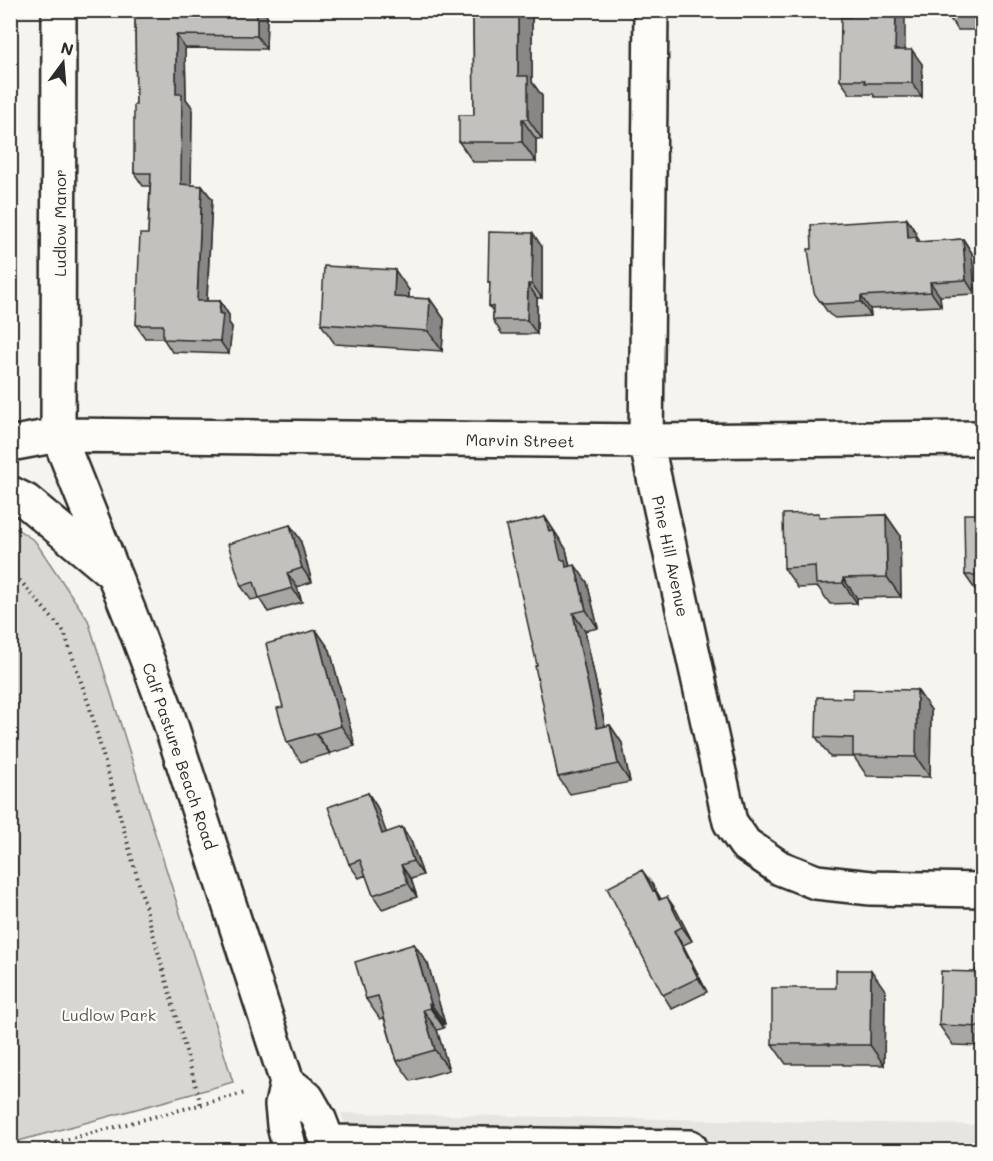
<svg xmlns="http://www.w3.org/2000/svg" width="993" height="1161" font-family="Mali,sans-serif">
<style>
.built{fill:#e6e5e0}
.green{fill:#d7d6d2;stroke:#81807e;stroke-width:1.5}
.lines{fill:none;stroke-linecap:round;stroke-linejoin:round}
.minor-casing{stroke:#2b2b2b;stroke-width:38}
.path{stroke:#2b2b2b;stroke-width:4;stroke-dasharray:1.5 4.5;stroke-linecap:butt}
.minor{stroke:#fdfcf7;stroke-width:33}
.wall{fill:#a7a6a3;stroke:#2b2b2b;stroke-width:1.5}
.shaded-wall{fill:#888785;stroke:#2b2b2b;stroke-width:1.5}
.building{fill:#c2c1be;stroke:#2b2b2b;stroke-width:1.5}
.labels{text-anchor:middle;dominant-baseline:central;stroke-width:4.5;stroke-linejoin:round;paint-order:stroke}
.street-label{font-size:16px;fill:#2b2b2b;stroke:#fdfcf7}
.park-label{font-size:16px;fill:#565655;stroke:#fdfcf7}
</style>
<rect width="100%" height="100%" fill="#f5f4ef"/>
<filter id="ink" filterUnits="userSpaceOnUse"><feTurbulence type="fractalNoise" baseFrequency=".0167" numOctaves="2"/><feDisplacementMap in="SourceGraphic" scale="12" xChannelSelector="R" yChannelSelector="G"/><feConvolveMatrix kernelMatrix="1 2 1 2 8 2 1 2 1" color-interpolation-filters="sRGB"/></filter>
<g filter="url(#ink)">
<path class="built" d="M341 1113 982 1125V1150H354Z"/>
<path class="green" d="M11 525 35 541 88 620 233 1082 188 1095 11 1143Z"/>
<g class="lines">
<g class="minor-casing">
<path id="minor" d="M59 10 58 435 131 617 165 707 287 1082 282 1105 284 1125 290 1150
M651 10 646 441 730 822 745 844 780 868 816 882 871 888 982 890
M10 444 58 435 646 441 982 438
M10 493 26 501 110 571
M287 1082 307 1098 319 1119 331 1150
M329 1142 690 1147 691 1150"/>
</g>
<path class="path" d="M10 573 17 577 64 632 89 705 201 1105
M27 1150 245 1093"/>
<use href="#minor" class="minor"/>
</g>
<path class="wall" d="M473 10H532V82L542 96V139H536V162H473L459 142 474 115Z
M982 10V30H958L948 16Z
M135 15 267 16 266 49 185 48 186 99 192 107 191 185 202 186 212 199 207 301H220L229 315V323L232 327 229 354 172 352 163 338H145L136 325 148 234 150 186H143L134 173 136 105Z
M905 50 922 64V97H875L873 94H850L840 80Z
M907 219 916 233 917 237 920 242 963 239 972 253 975 294 940 296 941 306 870 309 871 316 835 318 829 314 819 300 812 249Z
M542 247V298H537V334H502L493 320V311L489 306 490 284 488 282Z
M409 290V298L430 299 444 319 442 351 335 344 321 324Z
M982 514V595H979L965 575Z
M886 515 900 535 901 597 857 598V603L830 604 818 587 798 588 784 568 822 517Z
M545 517 566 549 570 566 587 582 598 628 585 631 605 726 610 725 622 743 630 782 570 794 558 777 537 665Z
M290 525 300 539 312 582 297 587 302 602 268 612 259 598 251 600 241 586Z
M316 630 330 650 355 746 301 762 287 742 283 707Z
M917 690 931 710 930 777 867 776 854 757H830L816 737 853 698Z
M368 793 377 807 386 833 411 841 423 875 411 879 417 897 382 909 373 895 366 875 359 878 349 864Z
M652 884 661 899 676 910 692 941 683 945 707 992 672 1009 663 995Z
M414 944 428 964 445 1024H443L444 1028 437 1030 449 1070 411 1081 397 1061 384 1018 380 1019 366 999Z
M982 970V1046L953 1045 939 1025 975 972Z
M885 990 884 1065H843V1064H786L772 1044Z"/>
<path class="shaded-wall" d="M257 10H263L267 16 266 49 257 36Z
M518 10H532V82L542 96V139L528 119 518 76Z
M896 10H905V64L895 50Z
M176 35 185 48 186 99 192 107 191 198 181 184 176 94Z
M912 50 922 64V97L912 83Z
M522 119 536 139V162L522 142Z
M202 186 212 199 206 314 197 301Z
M907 219 916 233 917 237 926 251 908 238Z
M533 233 542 247V298L532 284Z
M963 239 972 253 975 294 966 280Z
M395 270 409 290 408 317 394 297Z
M930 282 940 296 941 306 931 292Z
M528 284 537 298V334L527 320Z
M861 296 870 309 871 316 861 302Z
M430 299 444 319 442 351 428 331Z
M220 301 229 315V323L232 327 229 354 220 341Z
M886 515 900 535 901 597 887 577Z
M545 517 566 549 570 568 578 584 561 560 549 532Z
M290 525 300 539 312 582 302 568Z
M575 565 587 582 598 628 586 610Z
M287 573 297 587 302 602 292 588Z
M843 578 857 598V603L843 583Z
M573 613 585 631 609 745 597 728Z
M316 630 330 650 355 746 341 726Z
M917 690 931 710 930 777 916 757Z
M610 725 622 743 630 782 618 764Z
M316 733 330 753V754L316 734Z
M368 793 377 807 392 848 382 834Z
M402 827 411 841 423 875 413 861Z
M401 865 411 879 417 897 408 883Z
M642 870 652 884 669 914 653 891Z
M667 897 676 910 692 941 682 927Z
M674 931 683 945 707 992 698 978Z
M414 944 428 964 445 1024 431 1004Z
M871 970 885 990 884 1065 870 1045Z
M429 1004 443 1024 444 1028 430 1008Z
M423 1010 437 1030 449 1070 435 1050Z"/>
<path class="building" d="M158 10H257V36L176 35V94H182L181 184 202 186 197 301H220L219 314H223L220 341 163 339V325H136L140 234H148L151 173H134V105H136L135 15H158Z
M473 10H518V76H528V119H522V142H459V115H474Z
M851 10H896L895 50H912V83H865V80H840L841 17H851Z
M948 10H982V16H948Z
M907 219 908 238 916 237 917 242 963 239 966 280 930 282 931 292 861 296V302L825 304 819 300 814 293 808 249H812L811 225Z
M489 232 533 233 532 284H528L527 320H493V306H489L490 282H488Z
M324 266 395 270 394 297 430 299 428 331 321 324Z
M819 513V517L886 515 887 577 843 578V583L816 584 815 566 784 568 783 514Z
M964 514H982V575H965Z
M545 517 549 532 554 531 561 560H565L566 567 575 565 586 610 573 613 597 728 610 725 618 764 558 777 535 666 537 665 506 526Z
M290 525 302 568 287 573 292 588 259 598 254 582 241 586 228 544Z
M316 630 341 726 287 742 277 708 283 707 266 644Z
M853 689 917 690 916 757 853 756V738L816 737 817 697 853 698Z
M368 793 382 834 402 827 413 861 401 865 408 883 373 895 360 860 349 864 328 807Z
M642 870 653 891 655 890 659 900 667 897 682 927 674 931 698 978 663 995 607 888Z
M414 944 431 1004H429L430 1008 423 1010 435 1050 397 1061 378 996 366 999 355 962Z
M836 970H871L870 1045H829V1044H772V988H836Z
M976 970H982V1027L939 1025 941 971 975 972Z"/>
</g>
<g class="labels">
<g class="street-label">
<text transform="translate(59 223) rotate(-90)">Ludlow Manor</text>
<text transform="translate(520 440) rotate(1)">Marvin Street</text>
<text transform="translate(671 556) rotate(78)">Pine Hill Avenue</text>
<text transform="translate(180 756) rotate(71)">Calf Pasture Beach Road</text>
</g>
<g class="park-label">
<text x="109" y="1014">Ludlow Park</text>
</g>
</g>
<rect width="993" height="1161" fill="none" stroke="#fdfcf7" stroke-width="36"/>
<rect x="18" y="18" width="957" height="1125" fill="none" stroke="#2b2b2b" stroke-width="2" filter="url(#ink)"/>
<g transform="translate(63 63) rotate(16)" stroke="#fdfcf7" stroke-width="4.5" paint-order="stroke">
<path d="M0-4.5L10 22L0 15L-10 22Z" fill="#2b2b2b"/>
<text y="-9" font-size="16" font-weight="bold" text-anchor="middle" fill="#2b2b2b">N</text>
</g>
</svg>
